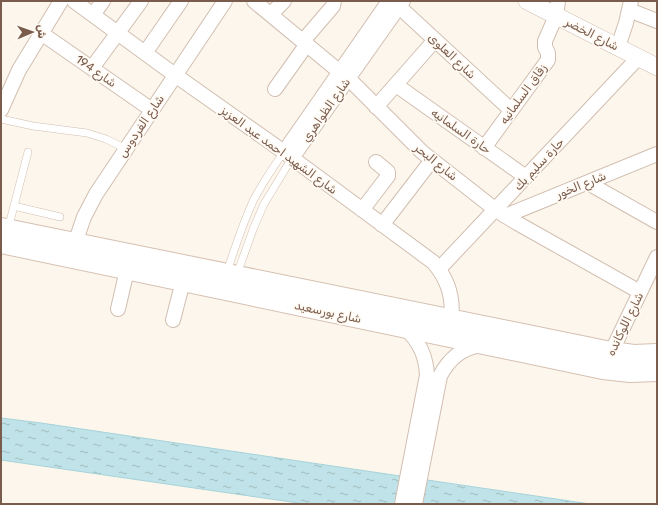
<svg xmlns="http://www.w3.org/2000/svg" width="658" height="505" font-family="Rubik,'Noto Naskh Arabic',sans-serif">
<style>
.water{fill:url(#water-ripples);stroke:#a5d3da}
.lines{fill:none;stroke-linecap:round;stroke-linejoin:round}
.service-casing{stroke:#d1beb0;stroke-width:8}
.minor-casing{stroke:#d1beb0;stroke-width:16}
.tertiary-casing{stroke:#d1beb0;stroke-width:18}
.secondary-casing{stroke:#d6c0b0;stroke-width:22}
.service{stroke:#fff;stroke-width:7}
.minor{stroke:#fff;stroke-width:14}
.tertiary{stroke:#fff;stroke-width:17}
.secondary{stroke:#fff;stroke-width:20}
.labels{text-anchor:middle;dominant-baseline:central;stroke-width:3.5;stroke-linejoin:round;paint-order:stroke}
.street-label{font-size:12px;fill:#7a5c4d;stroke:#fffaf3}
</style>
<defs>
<pattern id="water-ripples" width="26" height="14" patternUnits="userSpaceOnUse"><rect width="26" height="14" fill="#bfe3e8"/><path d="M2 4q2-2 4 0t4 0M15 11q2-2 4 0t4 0" fill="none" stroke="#a0bbbe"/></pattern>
</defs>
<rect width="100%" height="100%" fill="#fdf6ec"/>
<path class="water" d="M1 418 41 423 590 504H305L1 460Z"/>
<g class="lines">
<g class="service-casing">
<path id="service" d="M1 119 33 126 87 133 106 139 126 149
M14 206 60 217
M8 229 28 152
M227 272C235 247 243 223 254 199 263 183 273 167 284 152
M237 274 254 227 264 204 292 158"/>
</g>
<g class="minor-casing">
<path id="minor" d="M74 1 175 75 284 152 433 262C448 279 454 298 451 320
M254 1 352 82 422 152 496 210 517 223 640 292
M393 1 511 110
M629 10 657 21
M271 14 284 1
M93 15 103 1
M41 33 152 110
M303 41 333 6 334 1
M618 47 626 23 631 1
M145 53 181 1
M92 68 141 1
M396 85 526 177
M275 89 307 44
M376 107 435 40
M1 110 19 70 61 1
M484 148 548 60V53L545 47V41L556 16 558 1
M284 152 389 1
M292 158 403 1
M588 183 657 222
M362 210 388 176V172L376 162
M505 216 657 154
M382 225 432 160
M72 252 84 217 96 194 225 1
M439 269 638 58
M118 309 127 270
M173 320 183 281
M608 359 657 257
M402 504 427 375C426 355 419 341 405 328
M415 504 440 376C449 359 461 348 481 345"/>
</g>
<g class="tertiary-casing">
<path id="tertiary" d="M527 1 657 67"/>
</g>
<g class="secondary-casing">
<path id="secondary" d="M1 228 611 352 634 355 657 354
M1 243 603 369 630 372 657 371"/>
</g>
<use href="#service" class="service"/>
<use href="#minor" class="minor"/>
<use href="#tertiary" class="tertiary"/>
<use href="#secondary" class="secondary"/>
</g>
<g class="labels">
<g class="street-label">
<text transform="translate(592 34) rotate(27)">شارع الخضر</text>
<text transform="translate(452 56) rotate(43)">شارع العلوى</text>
<text transform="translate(96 71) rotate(35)">شارع 194</text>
<text transform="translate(523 94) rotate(-54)">زقاق السلمانيه</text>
<text transform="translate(326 110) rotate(-55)">شارع الظواهري</text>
<text transform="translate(141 126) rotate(-56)">شارع الفردوس</text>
<text transform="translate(461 131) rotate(35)">حارة السلمانيه</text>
<text transform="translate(279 150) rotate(36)">شارع الشهيد احمد عبد العزيز</text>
<text transform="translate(436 162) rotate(39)">شارع البحر</text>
<text transform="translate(539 164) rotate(-47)">حارة سليم بك</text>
<text transform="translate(581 185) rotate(-22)">شارع الخور</text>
<text transform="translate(328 312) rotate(12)">شارع بورسعيد</text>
<text transform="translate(625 324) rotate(-64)">شارع اللوكانده</text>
</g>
</g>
<rect width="658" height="505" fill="none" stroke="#7a5c4d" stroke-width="4"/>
<g transform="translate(32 32) rotate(88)" stroke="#fffaf3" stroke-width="3" paint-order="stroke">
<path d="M0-3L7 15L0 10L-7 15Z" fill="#7a5c4d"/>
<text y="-6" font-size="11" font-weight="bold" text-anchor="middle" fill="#7a5c4d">ش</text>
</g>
</svg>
